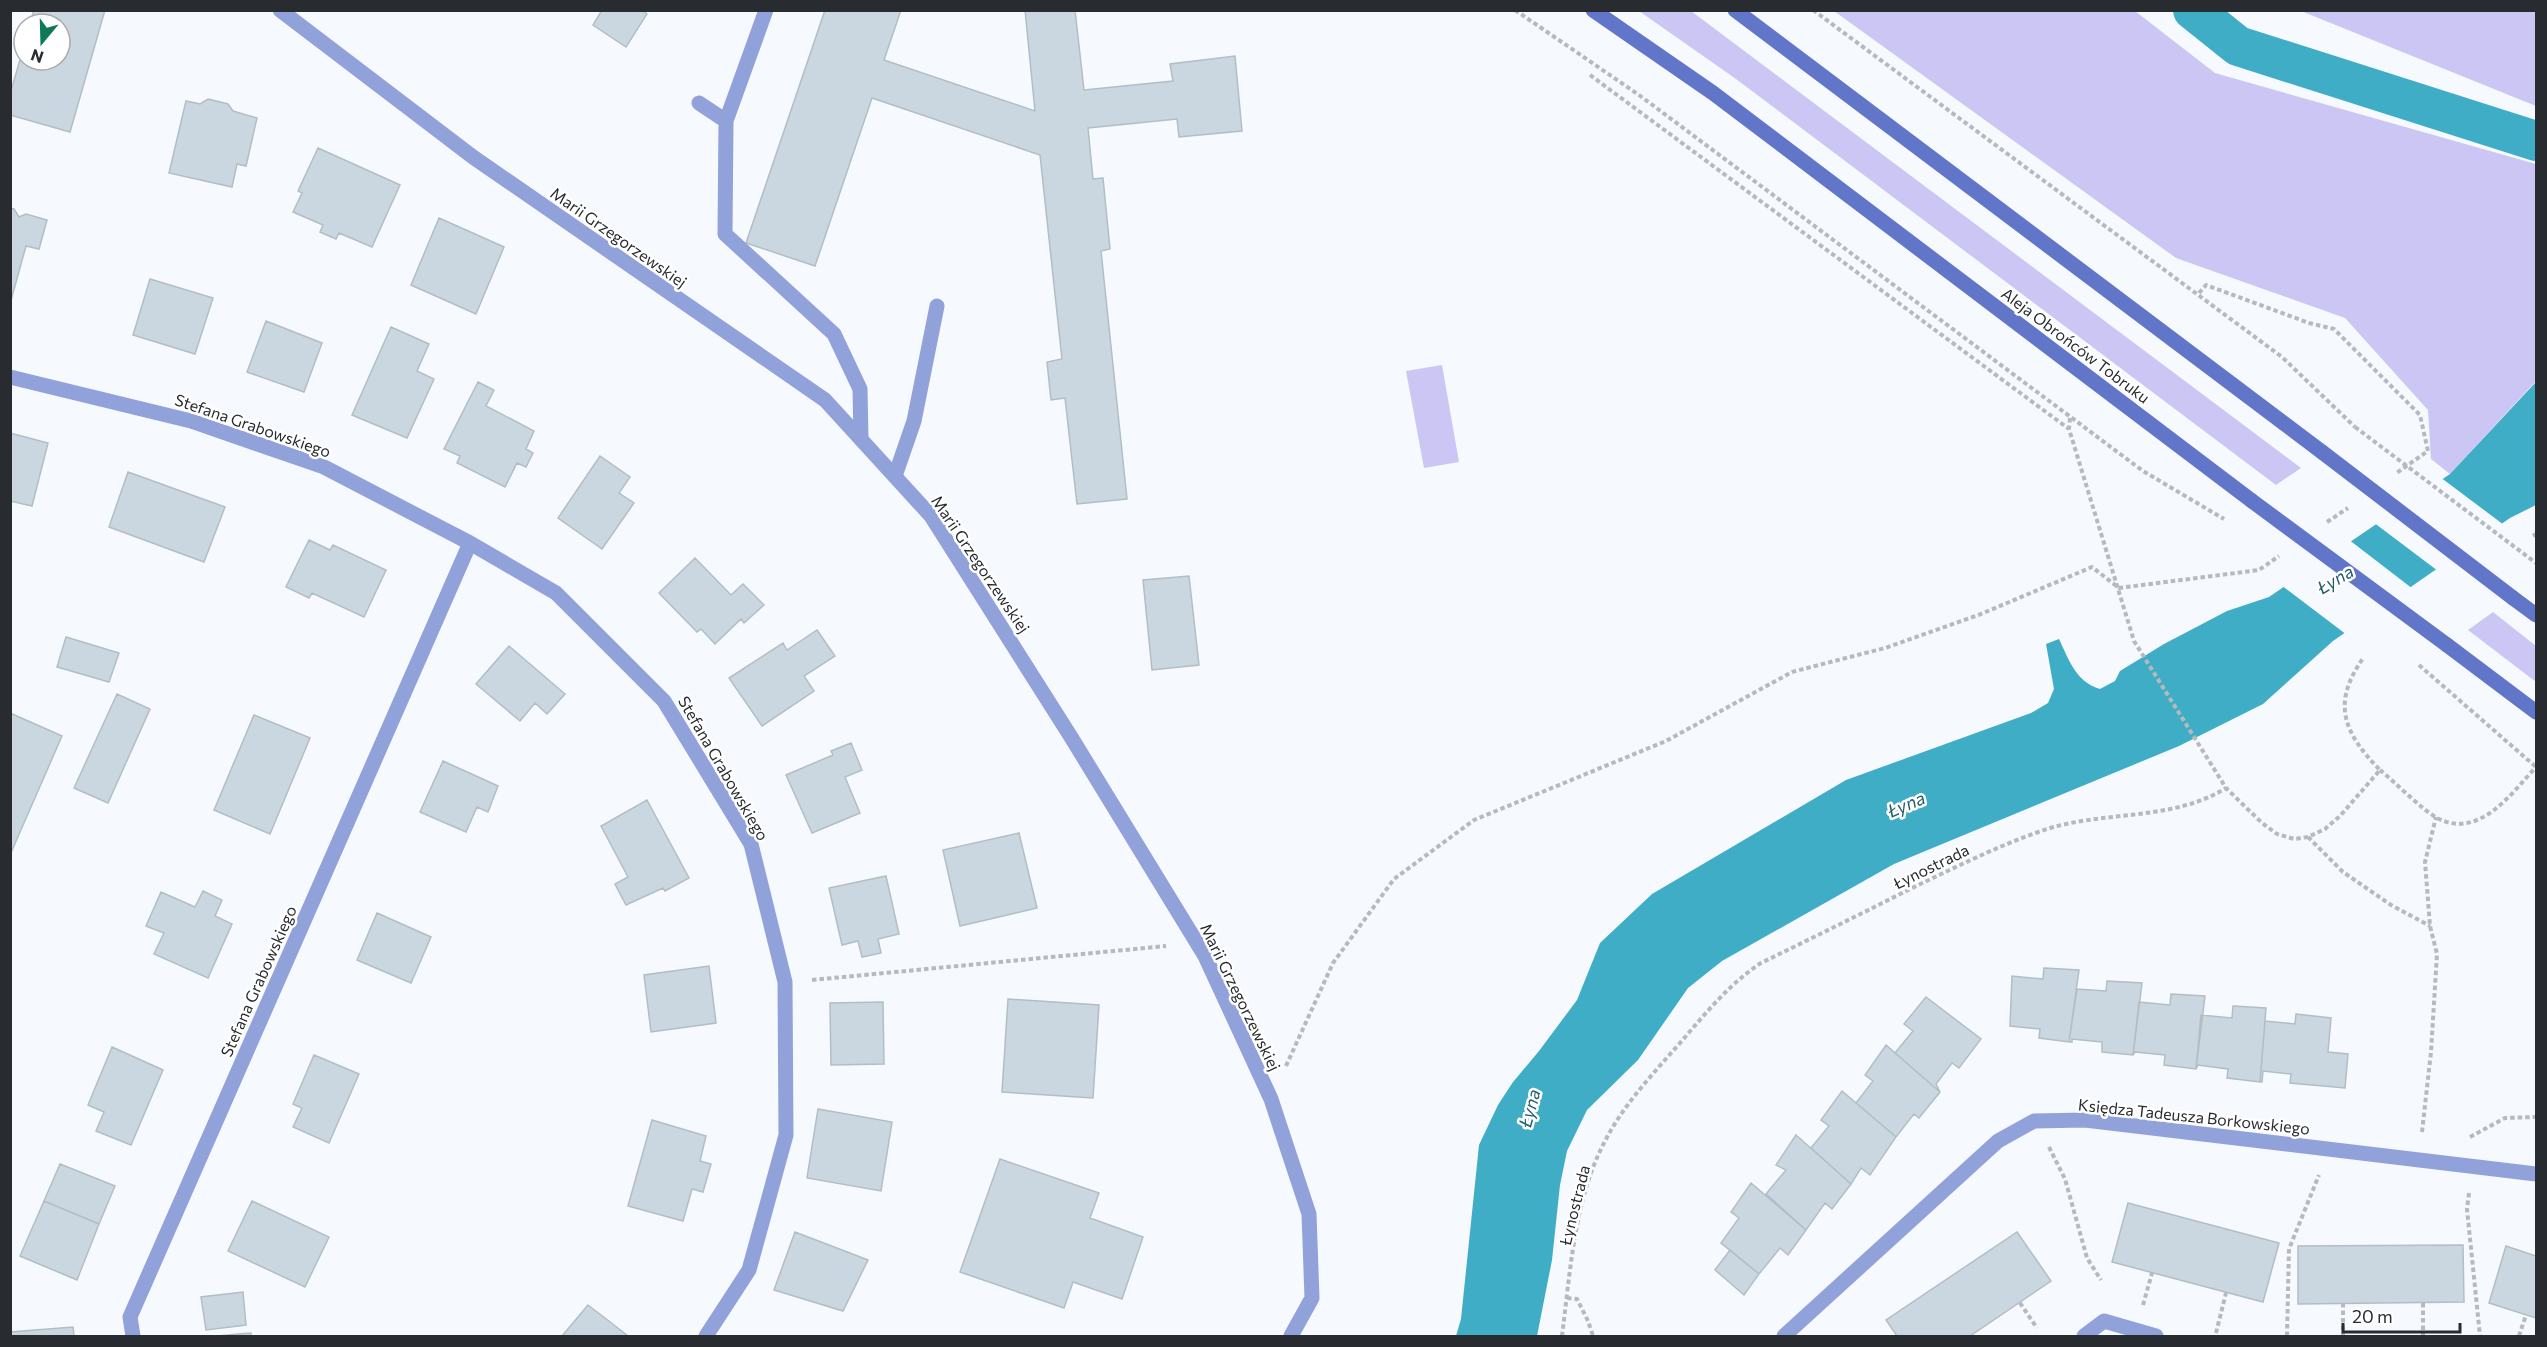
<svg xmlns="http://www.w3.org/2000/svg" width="2547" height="1347" font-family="Commissioner,sans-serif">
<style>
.green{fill:#cbc6f3}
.water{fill:#40adc7}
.pier{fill:#f6f9fe}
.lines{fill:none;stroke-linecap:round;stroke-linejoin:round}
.canal{stroke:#40adc7;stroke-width:40}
.building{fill:#cad7e0;stroke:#b1bec6;stroke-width:1.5}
.path{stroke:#b6b9be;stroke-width:4;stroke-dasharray:4.5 3;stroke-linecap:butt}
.service{stroke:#91a2db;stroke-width:15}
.minor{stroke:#91a2db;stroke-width:15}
.secondary{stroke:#6176c9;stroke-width:15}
.path-bridge{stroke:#b6b9be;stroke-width:4;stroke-dasharray:4.5 3;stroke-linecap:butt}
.secondary-bridge{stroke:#6176c9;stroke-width:15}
.labels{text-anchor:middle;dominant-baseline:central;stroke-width:5;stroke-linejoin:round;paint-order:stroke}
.street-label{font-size:16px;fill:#282c30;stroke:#fff}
.water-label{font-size:18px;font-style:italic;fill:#245f6d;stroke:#fff}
</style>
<rect width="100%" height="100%" fill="#f6f9fe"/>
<path class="green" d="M1639 11H1691L2301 468 2276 485 1736 79Z
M1834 11H2135L2215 73 2536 164V381L2450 474 2431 459 2428 410 2345 318 2176 258Z
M2301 11H2536V106Z
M1442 365 1459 462 1424 468 1406 371Z
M2493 612 2536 646V682L2468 630Z"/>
<path class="water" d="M2536 382V505L2510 518 2333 641 2263 704 2179 746 1894 864 1722 961 1688 988 1638 1060 1587 1110 1567 1151 1560 1185 1552 1260 1537 1336H1456L1461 1319 1479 1145 1498 1105 1513 1082 1539 1051 1577 1000 1600 943 1652 894 1846 780 2031 713 2048 703 2054 689 2046 644 2059 639C2069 660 2076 682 2100 689L2115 681 2120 671 2164 644 2227 611 2269 597 2450 474Z"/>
<path class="pier" d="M2440 477 2504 525 2438 571 2373 522Z
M2348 539 2413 589 2347 635 2281 585Z"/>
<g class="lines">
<path class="canal" d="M2193 10 2238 46 2536 141"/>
</g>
<path class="building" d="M34 10H105L70 132 10 115V94L24 46V60H60V24H30Z
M602 10H642L647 14 626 47 593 25Z
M825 10H901L884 60 1035 111 1025 10H1075L1084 90 1173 81 1170 64 1235 56 1242 131 1179 137 1177 119 1088 128 1093 179 1103 178 1110 249 1101 251 1127 499 1077 504 1065 398 1051 400 1047 362 1062 359 1040 155 872 98 815 266 746 243Z
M208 99 228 104 233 111 257 118 246 166 237 164 232 187 169 173 186 101 200 104Z
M318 148 400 185 372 247 339 233 336 239 320 232 323 225 293 212 302 193 298 191Z
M10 208 14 209 19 217 26 214 47 220 39 249 26 246 10 304Z
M439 218 504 247 476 314 411 285Z
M150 279 213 298 195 354 133 335Z
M266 321 322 343 304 392 247 372Z
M391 327 429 344 417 371 434 379 407 438 352 415Z
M478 382 494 390 486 406 534 431 526 449 533 453 526 467 517 463 505 487 457 463 460 456 444 449Z
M10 433 48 443 32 506 10 501Z
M600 456 630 477 619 493 634 503 602 549 558 518Z
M128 472 225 507 204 562 109 527Z
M309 540 330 550 333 545 386 570 364 617 312 593 309 598 286 587Z
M695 558 731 595 743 584 764 605 744 623 741 619 715 644 701 629 697 632 695 630 659 593Z
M1189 576 1199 665 1152 670 1143 580Z
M817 630 835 656 804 676 814 691 762 726 729 678 783 643 787 650Z
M66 637 119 653 109 682 57 667Z
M509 646 565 694 547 714 535 703 520 721 476 684Z
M117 694 150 709 108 803 74 788Z
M10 713 62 736 10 855Z
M254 715 310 738 270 834 214 810Z
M851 743 862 770 845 777 860 813 812 833 786 775 833 755 831 751Z
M443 761 498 786 488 812 477 807 466 832 420 812Z
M647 800 689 878 665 891 663 888 626 905 615 884 628 877 601 826Z
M1019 833 1037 908 960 926 943 850Z
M886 876 899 934 878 939 881 953 862 957 858 941 842 945 829 888Z
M203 891 222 900 215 916 232 924 208 978 154 954 164 933 146 926 161 892 195 907Z
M377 913 431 937 411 983 357 960Z
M709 966 716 1023 651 1032 644 975Z
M2044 968 2079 970 2069 1042 2039 1038 2040 1029 2010 1026 2012 976 2043 979Z
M2107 981 2142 983 2133 1055 2102 1052V1042L2072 1039V1042H2069L2077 989 2106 991Z
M2171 994 2205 996 2196 1069 2164 1065 2165 1055 2135 1052 2133 1055 2139 1002 2170 1005Z
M1926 997 1981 1039 1959 1068 1952 1063 1936 1084 1940 1092 1895 1053 1913 1031 1904 1024Z
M1008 999 1099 1005 1093 1098 1002 1092Z
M883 1002 884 1064 831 1065 830 1003Z
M2233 1006 2266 1008 2260 1082 2227 1078 2228 1069 2198 1065 2196 1069 2201 1015 2232 1018Z
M2296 1014 2331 1018 2328 1052 2348 1054 2345 1088 2290 1083 2291 1074 2263 1071 2262 1082H2260L2265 1021 2295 1024Z
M1886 1045 1940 1092 1919 1118 1914 1114 1896 1137 1856 1103 1873 1081 1865 1075Z
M112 1047 163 1070 131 1145 96 1131 104 1112 88 1105Z
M314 1055 359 1074 329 1143 293 1127 302 1108 293 1104Z
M1842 1091 1896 1137 1870 1175 1861 1168 1851 1184 1811 1148 1829 1126 1821 1120Z
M818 1109 892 1122 881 1191 807 1178Z
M652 1120 706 1136 700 1161 711 1164 703 1192 692 1189 683 1221 628 1206Z
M1796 1135 1851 1184 1832 1209 1825 1203 1806 1230 1766 1194 1786 1170 1776 1165Z
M1000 1159 1099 1193 1090 1218 1143 1237 1122 1299 1073 1282 1064 1308 960 1272Z
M60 1164 115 1186 99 1224 44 1201Z
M1751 1183 1806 1230 1788 1255 1780 1248 1759 1274 1721 1243 1739 1218 1731 1212Z
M44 1201 99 1224 77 1280 20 1256Z
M252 1201 329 1237 305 1287 228 1251Z
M2128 1203 2279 1243 2263 1302 2112 1262Z
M795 1232 868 1260 843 1311 774 1290Z
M2017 1232 2051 1281 1970 1336H1897L1886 1320Z
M2463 1245 2464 1302 2298 1304V1246Z
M2506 1246 2536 1256V1318L2489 1303Z
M1730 1250 1759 1274 1744 1295 1715 1270Z
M243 1292 246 1325 206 1330 201 1297Z
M588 1305 605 1318 628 1336H562Z
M73 1327 74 1336H10V1332Z
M251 1333V1336H218L238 1334Z"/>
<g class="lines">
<path class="path" d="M1515 10 1639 95 2143 471 2224 519
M1813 10 2282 357 2355 427
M1590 75 2069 429
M2199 293 2206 285 2309 323 2334 329 2420 415 2428 451 2395 474
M2070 418 2069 429 2134 641 2226 788 2262 823 2277 834 2294 839 2308 837 2325 829 2340 816 2380 770C2343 732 2331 703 2364 657
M2327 522 2348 508
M2533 536 2536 534
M2419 665 2536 767
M2380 770C2396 783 2420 808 2437 818 2479 840 2511 794 2536 767
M2308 837 2343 872 2391 905 2430 926
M812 980 1166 946
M1286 1066 1333 963 1394 879 1474 820 1666 741 1792 672 1885 648 1981 614 2092 567 2119 588 2259 570 2279 556
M2422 1132 2431 1052 2437 954 2430 926 2425 862 2436 817
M2470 1137 2505 1118 2536 1117
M2049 1147 2065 1179 2087 1258 2101 1280
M2469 1193 2467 1209 2480 1336
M1567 1298 1577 1299 1588 1321 1593 1336
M2020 1303 2037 1328
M2343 1303V1336
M2423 1303V1336
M2143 1305 2152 1273
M2216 1333 2226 1293
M1562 1336C1570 1274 1574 1202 1603 1145 1622 1106 1652 1075 1680 1043 1705 1014 1729 984 1761 963 1810 939 1859 915 1908 890 1952 869 1995 847 2041 831 2100 810 2172 822 2226 788
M2287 1336 2289 1249 2319 1175
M2519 1336 2526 1315"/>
<path class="service" d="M766 10 726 121 725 234 834 334 860 389 861 439
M699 103 726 121
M895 476 914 421 937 306
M2084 1336 2104 1321 2156 1336"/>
<path class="minor" d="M280 10 473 157 825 400 931 516 1071 737 1205 956 1271 1099 1309 1214 1312 1298 1291 1336
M10 377 191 421 324 467 470 543 556 593 664 701 751 844 785 982 786 1135 749 1270 706 1336
M133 1336 130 1317 470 543
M1784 1336 1998 1141 2034 1121 2085 1120 2536 1174"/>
<path class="secondary" d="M1593 10 1713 93 2252 501
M1735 10 2322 452
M2513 598 2536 615
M2447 645 2536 712"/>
<path class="path-bridge" d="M2355 427 2536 563"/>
<path class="secondary-bridge" d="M2322 452 2513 598
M2252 501 2447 645"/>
</g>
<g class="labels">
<g class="street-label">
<text transform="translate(619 237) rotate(35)">Marii Grzegorzewskiej</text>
<text transform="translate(2076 345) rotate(37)">Aleja Obrońców Tobruku</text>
<text transform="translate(253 425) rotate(19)">Stefana Grabowskiego</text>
<text transform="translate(981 564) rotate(56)">Marii Grzegorzewskiej</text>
<text transform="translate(724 768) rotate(60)">Stefana Grabowskiego</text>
<text transform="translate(1931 866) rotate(-26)">Łynostrada</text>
<text transform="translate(258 981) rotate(-66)">Stefana Grabowskiego</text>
<text transform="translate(1241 997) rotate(64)">Marii Grzegorzewskiej</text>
<text transform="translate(2194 1116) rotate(6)">Księdza Tadeusza Borkowskiego</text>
<text transform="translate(1574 1205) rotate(-76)">Łynostrada</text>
</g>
<g class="water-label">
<text transform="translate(2335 579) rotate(-31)">Łyna</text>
<text transform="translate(1906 804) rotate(-23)">Łyna</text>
<text transform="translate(1529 1108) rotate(-75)">Łyna</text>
</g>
</g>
<rect width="2547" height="1347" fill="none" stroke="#282c30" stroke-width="24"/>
<g transform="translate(42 42) rotate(199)"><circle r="28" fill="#ffffff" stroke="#a9abac" stroke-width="1.5"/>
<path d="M0-4.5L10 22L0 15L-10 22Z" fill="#0d7a54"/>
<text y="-9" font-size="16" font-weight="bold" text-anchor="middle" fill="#282c30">N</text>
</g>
<path d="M2343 1323v9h117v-9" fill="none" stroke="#282c30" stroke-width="3"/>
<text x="2352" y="1323" font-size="18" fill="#282c30" stroke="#ffffff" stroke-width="4.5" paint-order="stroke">20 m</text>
</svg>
